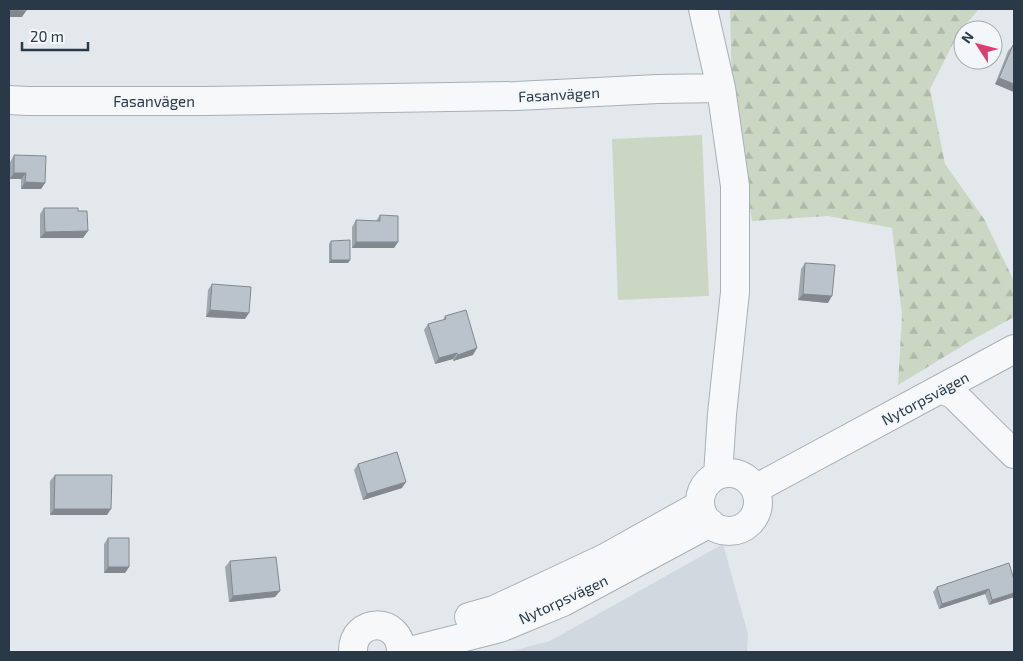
<svg xmlns="http://www.w3.org/2000/svg" width="1023" height="661" font-family="'Exo 2',sans-serif">
<style>
.built{fill:#d1d8df}
.forest{fill:url(#forest-firs)}
.green{fill:#ccd7c3}
.lines{fill:none;stroke-linecap:round;stroke-linejoin:round}
.minor-casing{stroke:#a7b0b7;stroke-width:30}
.minor{stroke:#f6f8fa;stroke-width:28}
.wall{fill:#a0a8af}
.shaded-wall{fill:#82888e}
.building{fill:#bac3cb;stroke:#82888e}
.labels{text-anchor:middle;dominant-baseline:central;stroke-width:4;stroke-linejoin:round;paint-order:stroke}
.street-label{font-size:15px;fill:#293947;stroke:#f3f7f9}
</style>
<defs>
<pattern id="forest-firs" width="22" height="20" patternUnits="userSpaceOnUse" patternTransform="scale(1.25)"><rect width="22" height="20" fill="#ccd7c3"/><path d="M5 1l3.5 6h-7zM16 11l3.5 6h-7z" fill="#afb9a9"/></pattern>
</defs>
<rect width="100%" height="100%" fill="#e3e8ec"/>
<path class="built" d="M723 544 748 634 747 652H508L550 641Z"/>
<path class="forest" d="M730 9H979L959 32 930 89 945 164 984 219 1014 281V317L972 340 898 385 902 315 892 228 828 216 752 221 732 90Z"/>
<path class="green" d="M702 135 709 296 618 300 612 139Z"/>
<g class="lines">
<g class="minor-casing">
<path id="minor" d="M703 9 721 88
M9 100 28 101H204L516 96 658 89 721 88 735 186V292L722 414 718 475
M941 389 954 395 1014 454
M700 502a29 29 0 1 1 58 0a29 29 0 1 1-58 0Z
M755 489 1014 349
M469 617 494 610 605 558 700 505
M353 652C352 617 401 616 401 652
M406 652 500 628 563 602 710 523"/>
</g>
<use href="#minor" class="minor"/>
</g>
<path class="wall" d="M1013 45H1014V92L995 84 1008 51Z
M14 155 45 183 41 189H21V179H10V162Z
M44 208 78 211 83 238H40V214Z
M380 215 398 242 394 248H352V227L356 220 376 221Z
M331 241 350 260 348 263H329V244Z
M805 263 828 303 798 300 801 269Z
M212 284 245 319 206 317 208 290Z
M445 316 473 355 453 361V359L435 364 424 330 428 324 443 320Z
M358 464 402 488 363 500 354 470Z
M55 475 107 515H50V481Z
M108 538 129 567 125 573H104V544Z
M230 561 275 597 229 602 225 567Z
M1014 580V597L989 605 985 594 939 609 933 592 937 587Z"/>
<path class="shaded-wall" d="M9 10 26 11 22 17H9Z
M999 78 1014 84V92L995 84Z
M14 173H26L21 179H10Z
M25 182 45 183 41 189H21Z
M88 231 83 238H40L45 232Z
M356 242H398L394 248H352Z
M331 260H350L348 263H329Z
M803 294 832 296 828 303 798 300Z
M210 310 249 313 245 319 206 317Z
M477 348 473 355 453 361 458 355Z
M457 353 453 359 435 364 439 358Z
M406 482 402 488 363 500 367 494Z
M54 509H111L107 515H50Z
M108 567H129L125 573H104Z
M989 589 985 594 939 609 942 604Z
M280 591 275 597 229 602 233 596Z
M1014 593V597L989 605 992 600Z"/>
<path class="building" d="M9 9H26V11L9 10Z
M1013 45H1014V84L999 78Z
M14 155 46 156 45 183 25 182 26 173H14Z
M44 208H78V211H87L88 231 45 232Z
M380 215 398 216V242H356V220L380 221Z
M350 240V260H331V241Z
M805 263 835 265 832 296 803 294Z
M212 284 251 287 249 313 210 310Z
M466 310 477 348 458 355 457 353 439 358 428 324 446 319 445 316Z
M397 452 406 482 367 494 358 464Z
M55 475H112L111 509H54Z
M108 538H129V567H108Z
M276 557 280 591 233 596 230 561Z
M1009 563 1014 580V593L992 600 989 589 942 604 937 587Z"/>
<g class="labels">
<g class="street-label">
<text transform="translate(559 94) rotate(-3)">Fasanvägen</text>
<text x="154" y="101">Fasanvägen</text>
<text transform="translate(925 398) rotate(-28)">Nytorpsvägen</text>
<text transform="translate(563 599) rotate(-25)">Nytorpsvägen</text>
</g>
</g>
<rect width="1023" height="661" fill="none" stroke="#293947" stroke-width="20"/>
<g transform="translate(978 45) rotate(306)"><circle r="24" fill="#f3f7f9" stroke="#a2abb2"/>
<path d="M0-4L9 19L0 12L-9 19Z" fill="#dc3e71"/>
<text y="-8" font-size="14" font-weight="bold" text-anchor="middle" fill="#293947">N</text>
</g>
<path d="M22 42v8h66v-8" fill="none" stroke="#293947" stroke-width="2.5"/>
<text x="30" y="42" font-size="15" fill="#293947" stroke="#f3f7f9" stroke-width="4" paint-order="stroke">20 m</text>
</svg>
